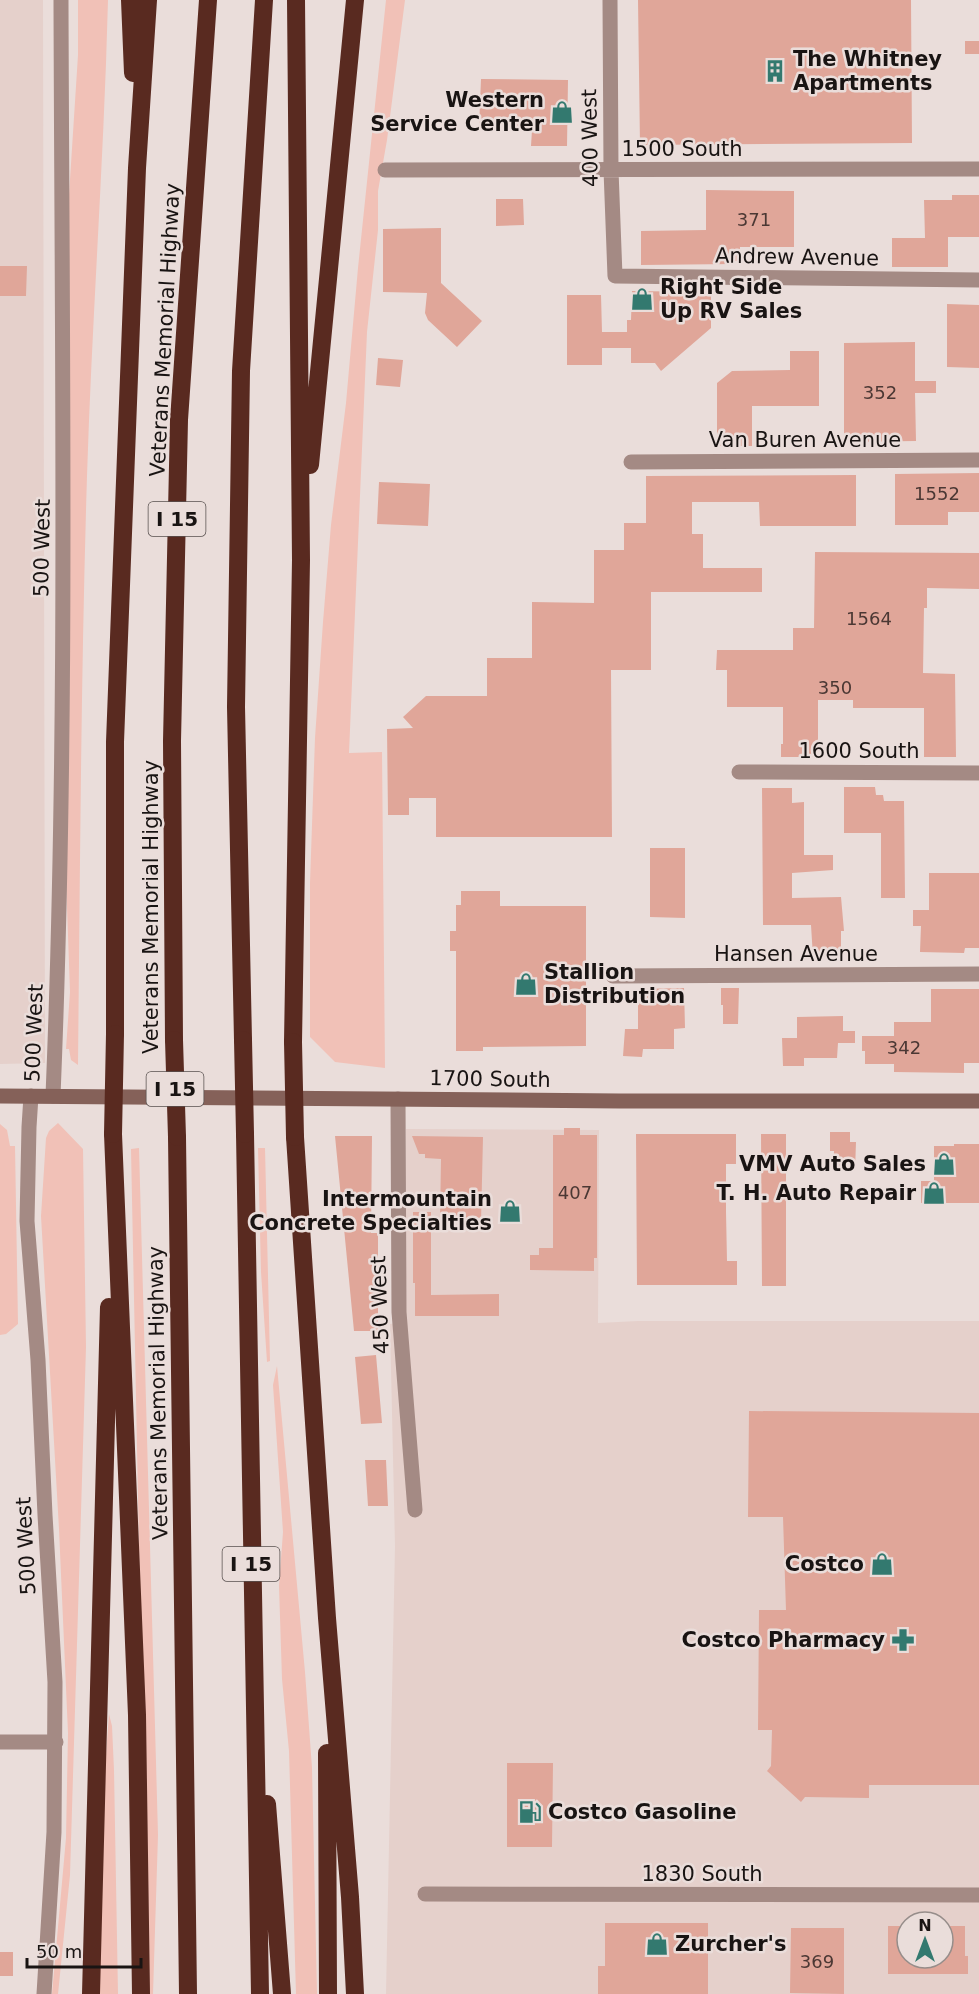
<svg xmlns="http://www.w3.org/2000/svg" width="979" height="1994" font-family="'DejaVu Sans',sans-serif">
<style>
.built{fill:#e5d0cb;fill-rule:evenodd}
.green{fill:#f1c1b7}
.building{fill:#e0a699}
.lines{fill:none;stroke-linecap:round;stroke-linejoin:round}
.street{stroke:#a48a84;stroke-width:15}
.secondary{stroke:#856159;stroke-width:15}
.highway{stroke:#592a20;stroke-width:18}
.highway-bridge{stroke:#592a20;stroke-width:18}
.labels{text-anchor:middle;dominant-baseline:central;stroke-width:5;stroke-linejoin:round;paint-order:stroke}
.number-label{font-size:18px;fill:#4b3834}
.shield{fill:#eaddda;stroke:#58504f;stroke-width:1.5}
.shield-label{font-size:20px;font-weight:bold;fill:#191413}
.poi-label{font-size:21px;font-weight:bold;fill:#191413;stroke:#eaddda;text-anchor:end}
.street-label{font-size:21px;fill:#191413;stroke:#eaddda}
</style>
<rect width="100%" height="100%" fill="#eaddda"/>
<path class="built" d="M0 0H43L45 1063 0 1064Z
M406 1129 599 1130 598 1323 638 1321H979V1994H386L395 1546 390 1324 405 1322ZM907 1922H943V1958H907Z"/>
<path class="green" d="M78 0H108C104 159 92 317 87 476 81 673 80 869 78 1065L71 1060 69 1049H66L70 992 66 878 69 195 78 55Z
M386 0H405L387 140 378 191V230L367 332 349 753 382 752 385 1068 335 1062 310 1037V883L315 738 323 622 331 525 346 403 358 268Z
M58 1123 83 1149 86 1347 70 1875 58 1994H52L66 1838 68 1733 59 1529 41 1216 46 1138 49 1131Z
M0 1124 7 1130 10 1146H15L18 1324 6 1334 0 1335Z
M139 1148 158 1835 153 1994H148L131 1149Z
M258 1148H265L270 1361 267 1362 261 1272Z
M277 1366 305 1672 312 1768 317 1994H296L289 1751 282 1679 279 1586 283 1532 273 1385Z
M109 1714 112 1726 114 1770 118 1994H97L103 1796Z"/>
<path class="building" d="M638 0H911L912 143 640 145Z
M965 41H979V54H965Z
M481 79 568 80 567 146H531L532 130 479 128Z
M706 190 794 191V247H740V261H733V264L641 265V231L706 230Z
M952 195H979V237H948V267H892V238H925L924 200H952Z
M496 199H523L524 225 496 226Z
M441 228V283L482 321 457 347 428 320 425 313 427 293 383 292V229Z
M0 266H27L26 296H0Z
M632 291 711 292V328L661 371 655 363H631V348H602V365H567V295H601L602 332H627V320H631Z
M947 304 979 305V368L947 367Z
M915 342V381H936V393H915L916 441 844 442V343Z
M790 351H819V406H752V446H717V383L732 371 790 370Z
M378 358 403 360 400 387 376 385Z
M979 473V512H948V525H895V474Z
M856 475V526H760L759 502H692V534H703V568H762V592H651V670H611L612 837H436V798H409V815H388L387 729 413 728 403 717 426 696H487V658H532V602L594 603V550H624V523H646V476Z
M379 482 430 484 428 526 377 524Z
M815 552 979 553V589L927 588V608H924L923 673 955 674 956 757H924V708H853V700H818V743H815V757H781V744H783V707H727V670H716L717 650H793V628H814Z
M844 787H875L876 795H883L884 801H904L905 898H881V833H844Z
M762 788H792V803L804 802V855H833V870L792 873V898L841 897 844 931H841V957H813L811 925H763Z
M650 848H685V918L650 917Z
M929 873H979V948H965L964 953 920 952 921 926H913V910H929Z
M461 891H500V906H586V1046L483 1047V1051H456V951H450V931H456V905H461Z
M684 988 685 1028 674 1029V1049H643L642 1057 623 1056 625 1029H638V989Z
M721 988H739L738 1024H723V1005H721Z
M931 989H979V1063H964V1073L894 1072V1064H865V1051H862V1036H894V1022H931Z
M843 1016V1031H855V1043H838L837 1058H804V1066H783L782 1038H797V1017Z
M564 1128H580V1135H597V1258H594V1271L530 1270V1255H539V1248H553V1135H564Z
M830 1132H850V1142H856L855 1171H833L834 1151H830Z
M636 1134H736V1164H726V1212L727 1261H737V1285H637Z
M761 1134H786V1286H762Z
M335 1136H372L371 1233H378V1331H354Z
M412 1136 483 1137 481 1222 440 1221 441 1159 425 1158V1154H419Z
M954 1144H979V1203H921V1181H934V1146H954Z
M413 1212H431V1295L499 1294V1316H415V1283H413Z
M376 1355 382 1423 361 1424 355 1357Z
M749 1411 979 1413V1785H869V1798L805 1797 801 1802 767 1771 771 1766 772 1730H758L759 1610H786L783 1517H748Z
M365 1460H386L388 1506H368Z
M507 1763H553L552 1847H507Z
M605 1923H708V1994H598V1966H605Z
M888 1926H907V1958H943V1926H965V1956H968V1974H888Z
M791 1928H844V1994L790 1993Z
M0 1952H13V1976H0Z"/>
<g class="lines">
<path class="street" d="M610 0 611 170 615 276 979 280
M385 170 979 169
M631 462 979 460
M739 772 979 773
M613 976 979 974
M31 1096 29 1127 27 1221 38 1360 45 1515 55 1682 54 1832 44 1994
M53 1096C68 731 62 365 61 0
M398 1099 399 1312 415 1510
M0 1742H56
M425 1894 979 1895"/>
<path class="secondary" d="M0 1096 620 1101H979"/>
<path class="highway" d="M130 0 133 73
M310 465 355 0
M115 1034V742L137 168 148 0
M174 1040 172 741 179 420 208 0
M243 1040 236 707 241 371 264 0
M293 1042 301 560 296 0
M113 1134 137 1715 141 1994
M245 1134 260 1994
M177 1137 188 1994
M295 1137 327 1618 350 1897 355 1994
M327 1753 328 1994
M267 1804 282 1994
M91 1994 109 1307"/>
<path class="highway-bridge" d="M174 1040 177 1137
M243 1040 245 1134
M293 1042 295 1137
M113 1134 115 1034"/>
</g>
<defs>
<g id="building-bare" transform="scale(1.8)"><path d="M-4-6H4V6H1V3H-1V6H-4ZM-2.5-4.3h1.7v1.8h-1.7ZM.8-4.3h1.7v1.8H.8ZM-2.5-1h1.7V.8h-1.7ZM.8-1h1.7V.8H.8Z" fill="#33796f" stroke="#eaddda" stroke-width="2.5" paint-order="stroke"/></g>
<g id="shop-bare" transform="scale(1.8)"><path d="M-5-2.5h2.3a2.7 3.5 0 0 1 5.4 0H5L5.5 6h-11ZM-1.5-2.5h3a1.5 2.3 0 0 0-3 0Z" fill="#33796f" stroke="#eaddda" stroke-width="2.5" paint-order="stroke"/></g>
<g id="pharmacy-bare" transform="scale(1.8)"><path d="M-2-6h4v4h4v4h-4v4h-4v-4h-4v-4h4Z" fill="#33796f" stroke="#eaddda" stroke-width="2.5" paint-order="stroke"/></g>
<g id="fuel-bare" transform="scale(1.8)"><path d="M-5.5-6h7V0h2V4h1.3V-2.5L3-4.5l.8-.8L6-3V5H2.5V1h-1V6h-7ZM-4.2-4.7v3.2H.2V-4.7Z" fill="#33796f" stroke="#eaddda" stroke-width="2.5" paint-order="stroke"/></g>
</defs>
<g fill-rule="evenodd">
<use href="#building-bare" x="775" y="71"/>
<use href="#shop-bare" x="562" y="112"/>
<use href="#shop-bare" x="642" y="299"/>
<use href="#shop-bare" x="526" y="984"/>
<use href="#shop-bare" x="944" y="1164"/>
<use href="#shop-bare" x="934" y="1193"/>
<use href="#shop-bare" x="510" y="1211"/>
<use href="#shop-bare" x="882" y="1564"/>
<use href="#pharmacy-bare" x="903" y="1640"/>
<use href="#fuel-bare" x="530" y="1812"/>
<use href="#shop-bare" x="657" y="1944"/>
</g>
<g class="labels">
<g class="number-label">
<text x="754" y="219">371</text>
<text x="880" y="392">352</text>
<text x="937" y="493">1552</text>
<text x="869" y="618">1564</text>
<text x="835" y="687">350</text>
<text x="904" y="1047">342</text>
<text x="575" y="1192">407</text>
<text x="817" y="1961">369</text>
</g>
<g class="shield">
<rect x="148.5" y="502" width="57" height="34" rx="4.5"/>
<rect x="146.5" y="1072" width="57" height="34" rx="4.5"/>
<rect x="222.5" y="1547" width="57" height="34" rx="4.5"/>
</g>
<g class="shield-label">
<text x="177" y="519">I 15</text>
<text x="175" y="1089">I 15</text>
<text x="251" y="1564">I 15</text>
</g>
<g class="poi-label">
<text x="793" y="59" text-anchor="start">The Whitney<tspan x="793" dy="24">Apartments</tspan></text>
<text x="544" y="100">Western<tspan x="544" dy="24">Service Center</tspan></text>
<text x="660" y="287" text-anchor="start">Right Side<tspan x="660" dy="24">Up RV Sales</tspan></text>
<text x="544" y="972" text-anchor="start">Stallion<tspan x="544" dy="24">Distribution</tspan></text>
<text x="926" y="1164">VMV Auto Sales</text>
<text x="916" y="1193">T. H. Auto Repair</text>
<text x="492" y="1199">Intermountain<tspan x="492" dy="24">Concrete Specialties</tspan></text>
<text x="864" y="1564">Costco</text>
<text x="885" y="1640">Costco Pharmacy</text>
<text x="548" y="1812" text-anchor="start">Costco Gasoline</text>
<text x="675" y="1944" text-anchor="start">Zurcher's</text>
</g>
<g class="street-label">
<text transform="translate(590 138) rotate(-91)">400 West</text>
<text x="682" y="149">1500 South</text>
<text transform="translate(797 257) rotate(1)">Andrew Avenue</text>
<text transform="translate(165 330) rotate(-87)">Veterans Memorial Highway</text>
<text x="805" y="440">Van Buren Avenue</text>
<text transform="translate(42 548) rotate(-89)">500 West</text>
<text x="859" y="751">1600 South</text>
<text transform="translate(151 907) rotate(-90)">Veterans Memorial Highway</text>
<text x="796" y="954">Hansen Avenue</text>
<text transform="translate(34 1033) rotate(-88)">500 West</text>
<text transform="translate(490 1079) rotate(1)">1700 South</text>
<text transform="translate(380 1305) rotate(-92)">450 West</text>
<text transform="translate(158 1393) rotate(-91)">Veterans Memorial Highway</text>
<text transform="translate(26 1546) rotate(-93)">500 West</text>
<text x="702" y="1874">1830 South</text>
</g>
</g>
<g transform="translate(925 1940)"><circle r="28" fill="#eaddda" stroke="#968d8a" stroke-width="1.5"/>
<path d="M0-4.5L10 22L0 15L-10 22Z" fill="#33796f"/>
<text y="-9" font-size="16" font-weight="bold" text-anchor="middle" fill="#191413">N</text>
</g>
<path d="M27 1958v9h114v-9" fill="none" stroke="#191413" stroke-width="3"/>
<text x="36" y="1958" font-size="18" fill="#191413" stroke="#eaddda" stroke-width="4.5" paint-order="stroke">50 m</text>
</svg>
